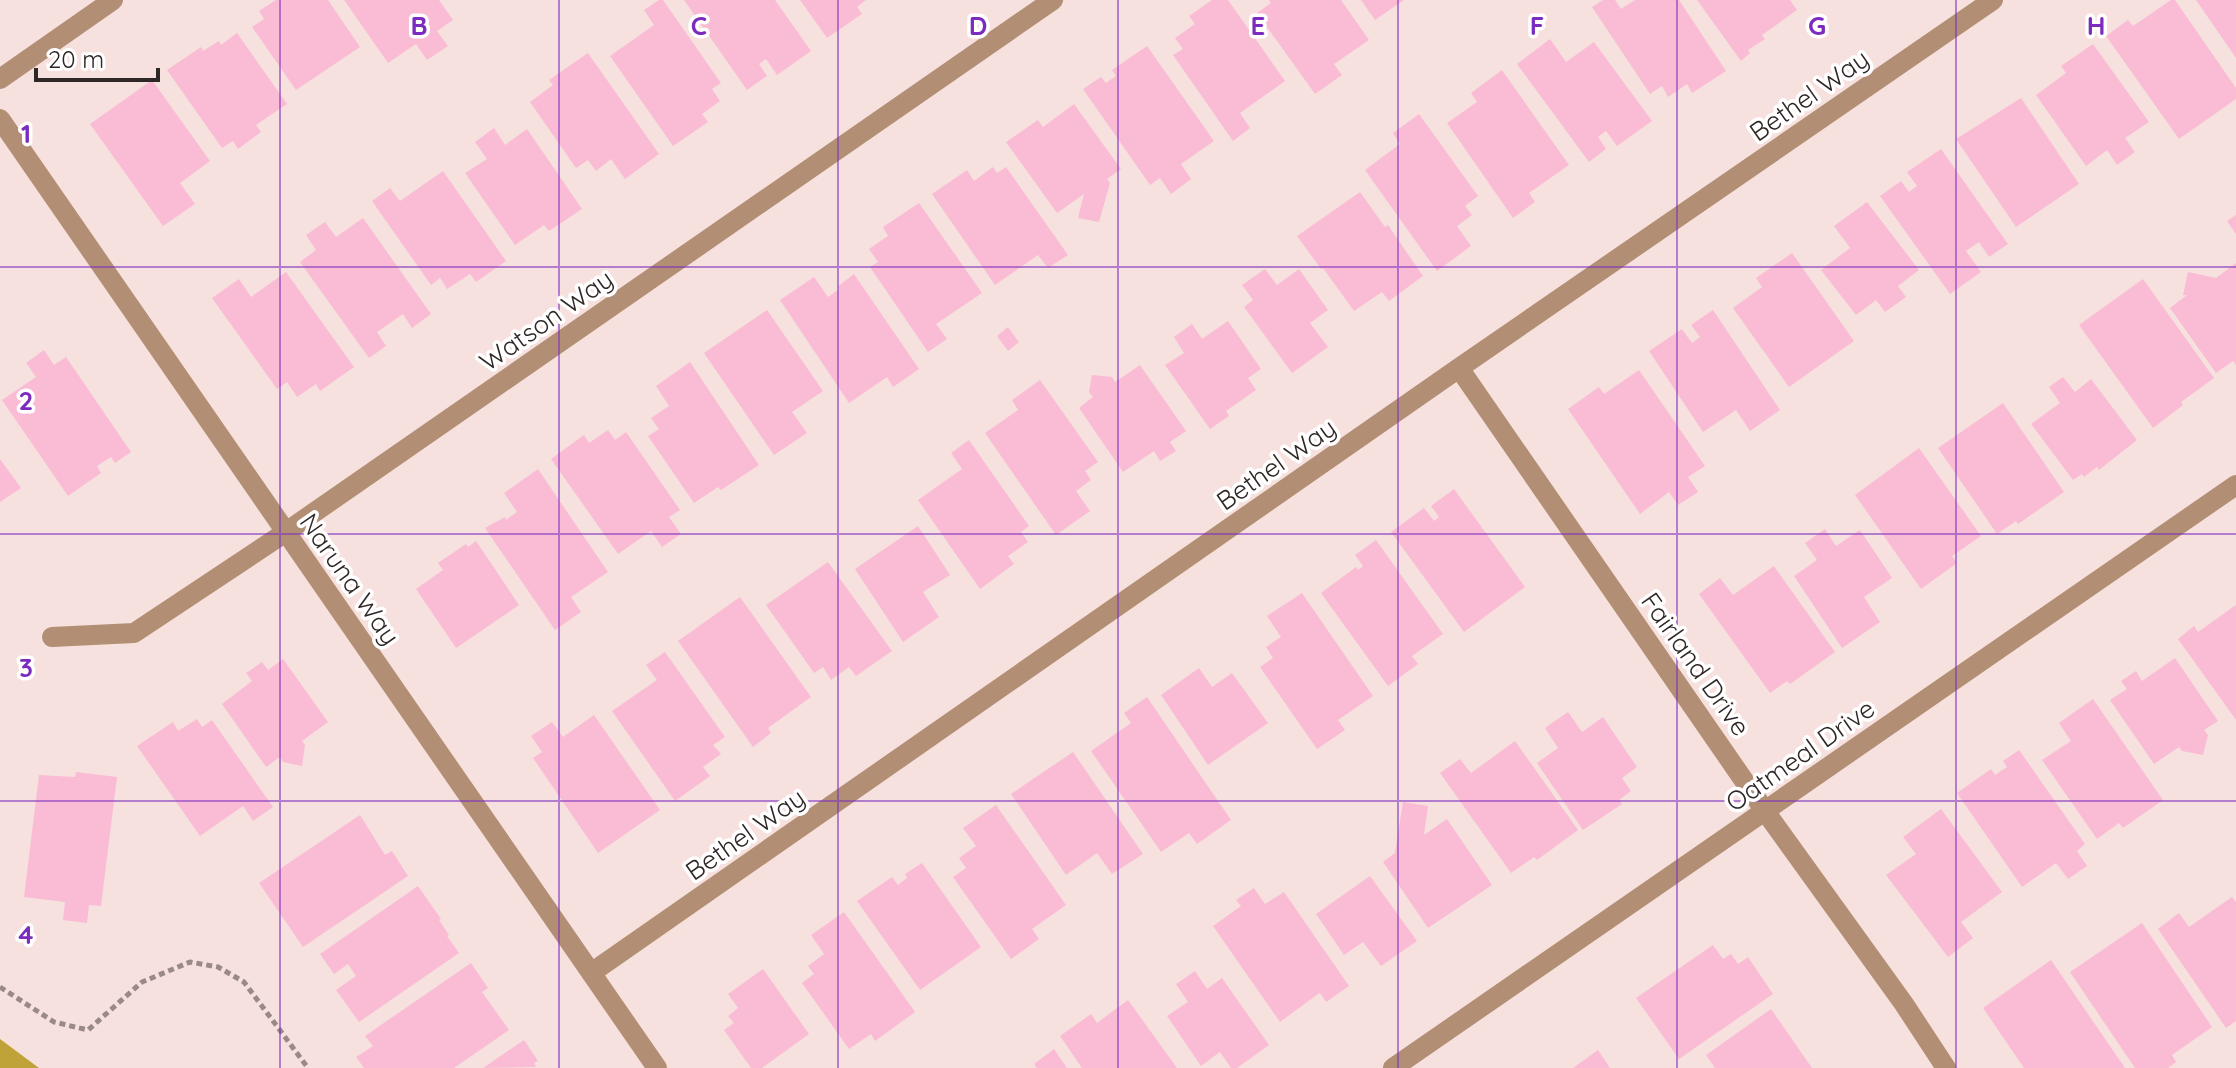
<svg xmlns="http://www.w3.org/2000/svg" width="2236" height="1068" font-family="Quicksand,sans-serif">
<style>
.forest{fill:#c0a338}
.building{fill:#f9bcd4}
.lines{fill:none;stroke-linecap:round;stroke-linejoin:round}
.path{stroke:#998987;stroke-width:5;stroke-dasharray:6 4;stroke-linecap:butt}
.street{stroke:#b28f74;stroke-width:20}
.grid{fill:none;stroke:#7b2cbf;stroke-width:2;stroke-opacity:0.55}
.labels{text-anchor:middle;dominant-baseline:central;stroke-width:7;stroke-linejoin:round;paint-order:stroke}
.street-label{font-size:26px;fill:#2f2726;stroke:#fff}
.grid-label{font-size:26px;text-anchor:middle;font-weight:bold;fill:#7b2cbf;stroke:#fff;stroke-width:7;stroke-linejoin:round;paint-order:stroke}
</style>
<rect width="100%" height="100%" fill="#f7e1de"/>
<path class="forest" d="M0 1039 39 1068H0Z"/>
<path class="building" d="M276 0H328L360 47 296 90 252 27 264 19 259 11Z
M344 0H439L453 20 437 31 448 46 427 60 416 44 388 63Z
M659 0H663L721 83 712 89 720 101 702 114 708 122 673 146 610 56 654 25 644 10Z
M684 0H775L811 51 777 75 766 59 759 64 767 76 747 90Z
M800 0H866L857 7 862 14 827 38Z
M1212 0H1228L1285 81 1240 113 1250 128 1233 141 1173 55 1183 49 1175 38 1195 24 1189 16Z
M1269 0H1341L1369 40 1334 64 1342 75 1315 94 1257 13 1271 3Z
M1361 0H1404L1375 20Z
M1603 0H1615L1621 9 1635 0H1679L1726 71 1692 93 1687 84 1668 97 1662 86 1650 94 1592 7Z
M1697 0H1790L1797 10 1762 35 1765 39 1748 50 1750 53 1741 61Z
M2171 0H2175L2236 88V99L2179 139 2106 36 2128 20 2133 26Z
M2196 0H2236V58Z
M237 33 287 104 256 125 261 132 238 149 233 141 222 148 167 70 201 47 203 51 219 41 221 45Z
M1550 39 1566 62 1594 42 1652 121 1617 146 1606 131 1598 137 1606 149 1589 162 1517 64Z
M2093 44 2149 122 2125 138 2135 152 2117 165 2107 150 2086 166 2036 95 2066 73 2061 66Z
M1147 46 1214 141 1181 164 1191 179 1171 194 1160 178 1150 185 1083 89 1101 77 1106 83 1116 76 1112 70Z
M588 53 659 154 625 179 611 159 596 171 588 160 576 168 530 102 553 85 549 80Z
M1502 70 1569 165 1529 193 1535 202 1513 218 1447 123 1477 102 1471 93Z
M152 80 210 161 180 183 195 204 163 226 90 124Z
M2021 98 2079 184 2016 227 1956 139Z
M1074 104 1121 169 1107 179 1110 183 1099 222 1078 218 1084 194 1057 213 1006 142 1038 120 1043 127Z
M1419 114 1478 196 1465 206 1472 215 1457 226 1471 246 1437 271 1365 170 1400 144 1393 133Z
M494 128 505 145 527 129 582 209 549 231 544 225 515 245 465 173 487 159 475 142Z
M1941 149 2008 244 1989 257 1979 242 1966 251 1981 272 1950 294 1880 196 1901 181 1909 192 1917 186 1907 172Z
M993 167 997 173 1006 167 1068 255 1048 268 1038 255 995 285 932 194 967 170 974 181Z
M443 171 506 261 476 282 470 274 447 289 440 278 431 285 372 201 390 188 400 201Z
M1360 192 1385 227 1388 225 1423 276 1389 301 1382 292 1354 311 1323 268 1321 269 1297 236Z
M1867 202 1919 270 1898 286 1906 297 1885 312 1876 300 1856 315 1821 270 1850 248 1834 226Z
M919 203 982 293 936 324 947 339 928 352 870 267 878 262 869 249 888 236 883 227Z
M2236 215V234L2227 221Z
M363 218 431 314 412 328 403 314 377 332 386 346 369 358 300 262 316 250 306 235 325 222 336 237Z
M1792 253 1854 341 1789 387 1733 308 1762 287 1756 278Z
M2236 263V365L2233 361 2216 373 2170 308 2187 295H2183L2188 272 2216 278Z
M1265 269 1277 285 1299 269 1328 310 1310 323 1328 347 1292 373 1244 307 1253 300 1242 285Z
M286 272 354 367 320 391 316 384 297 397 287 382 277 389 212 298 239 279 251 297Z
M854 274 919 369 893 387 887 377 849 403 780 300 814 277 828 297 839 289 837 287Z
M2143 279 2214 378 2181 402 2183 405 2153 428 2079 325Z
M767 310 823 391 792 412 807 433 774 455 704 353Z
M1713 310 1780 410 1750 431 1736 410 1703 432 1649 351 1682 329 1692 343 1700 337 1691 325Z
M1228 321 1261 369 1248 378 1256 390 1226 411 1229 416 1210 429 1165 365 1184 353 1174 337 1192 324 1202 339Z
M1008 327 1019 342 1008 351 997 336Z
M44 350 54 365 66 357 131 452 115 463 111 457 97 466 101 473 68 496 2 400 36 377 26 363Z
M690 362 759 465 721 490 718 487 694 503 648 436 659 429 651 418 669 406 656 386Z
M1140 365 1186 431 1170 442 1176 451 1160 461 1154 451 1123 472 1079 408 1093 397 1089 392 1092 375 1112 377 1115 382Z
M1639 370 1705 466 1688 477 1698 492 1678 505 1669 492 1640 514 1568 409 1599 387 1604 394Z
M2063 377 2075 392 2091 379 2137 440 2099 470 2097 467 2084 477 2082 474 2073 480 2031 424 2060 403 2049 387Z
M1040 380 1098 462 1085 471 1091 480 1076 491 1090 511 1056 535 985 433 1018 410 1012 400Z
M2003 403 2064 492 2018 524 2016 521 1997 534 1938 448Z
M608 430 615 440 626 432 680 510 669 517 681 534 662 547 651 531 618 554 551 459 584 435 589 443Z
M969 440 1029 526 1021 532 1028 542 1008 556 1014 564 980 589 918 500 962 469 951 453Z
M1919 448 1981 536 1952 556 1957 563 1921 589 1855 495Z
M0 459 21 488 0 502Z
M538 469 608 572 571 597 581 612 555 630 485 528 505 517 506 520 517 512 504 493Z
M1454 489 1525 587 1464 632 1391 532 1424 508 1434 521 1439 517 1431 506Z
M918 526 950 575 923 592 939 617 903 642 855 569Z
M1825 529 1836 546 1860 530 1892 578 1864 597 1880 622 1842 648 1794 576 1817 560 1805 543Z
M1376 540 1443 634 1412 656 1418 664 1388 686 1321 593 1356 567 1358 570 1363 566 1355 555Z
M476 541 519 605 456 648 416 589 443 570 438 563 466 544 468 547Z
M828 562 892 651 856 676 849 667 831 680 823 667 814 673 766 605Z
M1774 566 1835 652 1790 684 1787 681 1770 693 1699 594 1720 578 1733 595Z
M1302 593 1373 696 1338 720 1345 730 1317 749 1260 667 1273 658 1266 647 1281 637 1267 616Z
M740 597 811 697 768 728 771 733 753 747 678 641Z
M2236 605V720L2178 639 2194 626 2198 632Z
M665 652 725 737 713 745 721 754 703 767 710 776 675 801 612 711 657 680 646 665Z
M2175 658 2218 721 2204 730 2208 735 2203 755 2182 751 2179 747 2154 764 2110 700 2127 689 2121 681 2136 671 2142 681Z
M283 659 328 722 302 741 305 745 302 766 283 762 280 757 266 767 222 704 252 681 246 673 262 662 268 670Z
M1199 668 1212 687 1232 673 1268 723 1208 765 1161 695Z
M1147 697 1231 820 1197 844 1189 833 1161 852 1091 751 1131 723 1124 713Z
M2093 699 2163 800 2123 828 2119 823 2097 839 2042 760 2071 741 2059 723Z
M1568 712 1582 732 1603 717 1637 767 1622 778 1631 791 1619 800 1622 804 1583 830 1537 763 1558 748 1545 728Z
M594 715 660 810 598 853 533 758 542 752 531 736 552 722 563 737Z
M197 719 202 727 212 720 273 807 253 821 243 806 200 836 137 746 173 722 178 731Z
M1515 741 1578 830 1537 860 1534 857 1511 873 1440 773 1460 759 1471 773Z
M2019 750 2085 844 2077 851 2087 866 2068 879 2056 863 2022 887 1957 793 1991 769 1995 775 2007 767 2003 761Z
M1073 752 1143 854 1112 874 1097 853 1066 875 1011 794Z
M76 772 117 777 101 906 89 905 87 923 63 920 65 902 24 897 39 775 75 777Z
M1403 802 1428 806 1424 835 1447 819 1492 885 1428 928 1383 862 1395 853Z
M996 805 1066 905 1032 929 1039 939 1011 959 953 877 966 868 959 858 976 846 963 828Z
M1941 809 2002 892 1961 922 1973 938 1948 957 1886 875 1916 854 1903 837Z
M360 815 385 855 392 851 408 876 303 947 259 883Z
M922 863 981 947 920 990 857 901 892 877 898 885 907 878 905 874Z
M1370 876 1417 941 1381 966 1363 942 1344 955 1316 914Z
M418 886 441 919 439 920 449 935 447 936 459 953 359 1022 336 990 356 976 348 964 334 974 320 954Z
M1254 888 1265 904 1284 892 1349 986 1326 1002 1320 993 1318 994 1280 1022 1213 926 1241 906 1236 900Z
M2232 897 2236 902V1021L2226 1028 2158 929 2179 913 2189 927Z
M844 912 915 1012 875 1041 871 1034 849 1049 802 983 814 974 808 966 824 954 811 935Z
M2142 923 2212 1027 2172 1055 2176 1062 2168 1068H2135L2070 972Z
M1713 945 1723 959 1731 954 1738 964 1748 957 1773 994 1679 1059 1636 998Z
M2051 960 2125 1068H2024L1983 1008Z
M471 963 488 988 482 992 509 1030 454 1068H364L356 1057 373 1046 365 1036Z
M763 969 809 1034 762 1068H751L724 1030 734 1023 728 1016 738 1008 728 994Z
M1195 971 1207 989 1222 978 1269 1045 1237 1068H1231L1220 1052 1201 1066 1167 1016 1188 1002 1176 984Z
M1128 1000 1177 1068H1082L1060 1036 1091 1014 1097 1023Z
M1771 1009 1812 1068H1715L1706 1055Z
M524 1040 538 1061 534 1063 536 1067 483 1068Z
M1054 1049 1067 1068H1037L1034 1064Z
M1598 1050 1610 1068H1573Z"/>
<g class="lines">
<path class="path" d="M0 987 54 1022 88 1030 142 982 190 962 218 967 244 982 308 1068"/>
<path class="street" d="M0 79 113 0
M0 119 657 1068
M1459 368 1765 811 1904 1004 1946 1068
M52 637 134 633 286 532 1053 0
M591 973 1459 368 1993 0
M1393 1068 2236 485"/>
</g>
<path class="grid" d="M280 0V1068M559 0V1068M838 0V1068M1118 0V1068M1398 0V1068M1677 0V1068M1956 0V1068M0 267H2236M0 534H2236M0 801H2236"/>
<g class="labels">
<g class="street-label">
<text transform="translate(1809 95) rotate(-35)">Bethel Way</text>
<text transform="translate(546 320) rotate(-35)">Watson Way</text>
<text transform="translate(1276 464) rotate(-35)">Bethel Way</text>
<text transform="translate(350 579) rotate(55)">Naruna Way</text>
<text transform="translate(1696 664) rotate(55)">Fairland Drive</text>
<text transform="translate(1800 755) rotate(-35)">Oatmeal Drive</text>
<text transform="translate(745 834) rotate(-35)">Bethel Way</text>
</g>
</g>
<g class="grid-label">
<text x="419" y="35">B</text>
<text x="699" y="35">C</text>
<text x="978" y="35">D</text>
<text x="1258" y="35">E</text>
<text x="1537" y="35">F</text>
<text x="1817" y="35">G</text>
<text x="2096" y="35">H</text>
<text x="26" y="143">1</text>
<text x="26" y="410">2</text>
<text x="26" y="677">3</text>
<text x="26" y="944">4</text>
</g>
<path d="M36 68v12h122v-12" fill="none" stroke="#2f2726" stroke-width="4"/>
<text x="48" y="68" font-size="24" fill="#2f2726" stroke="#ffffff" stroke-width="6" paint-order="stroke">20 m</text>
</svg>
